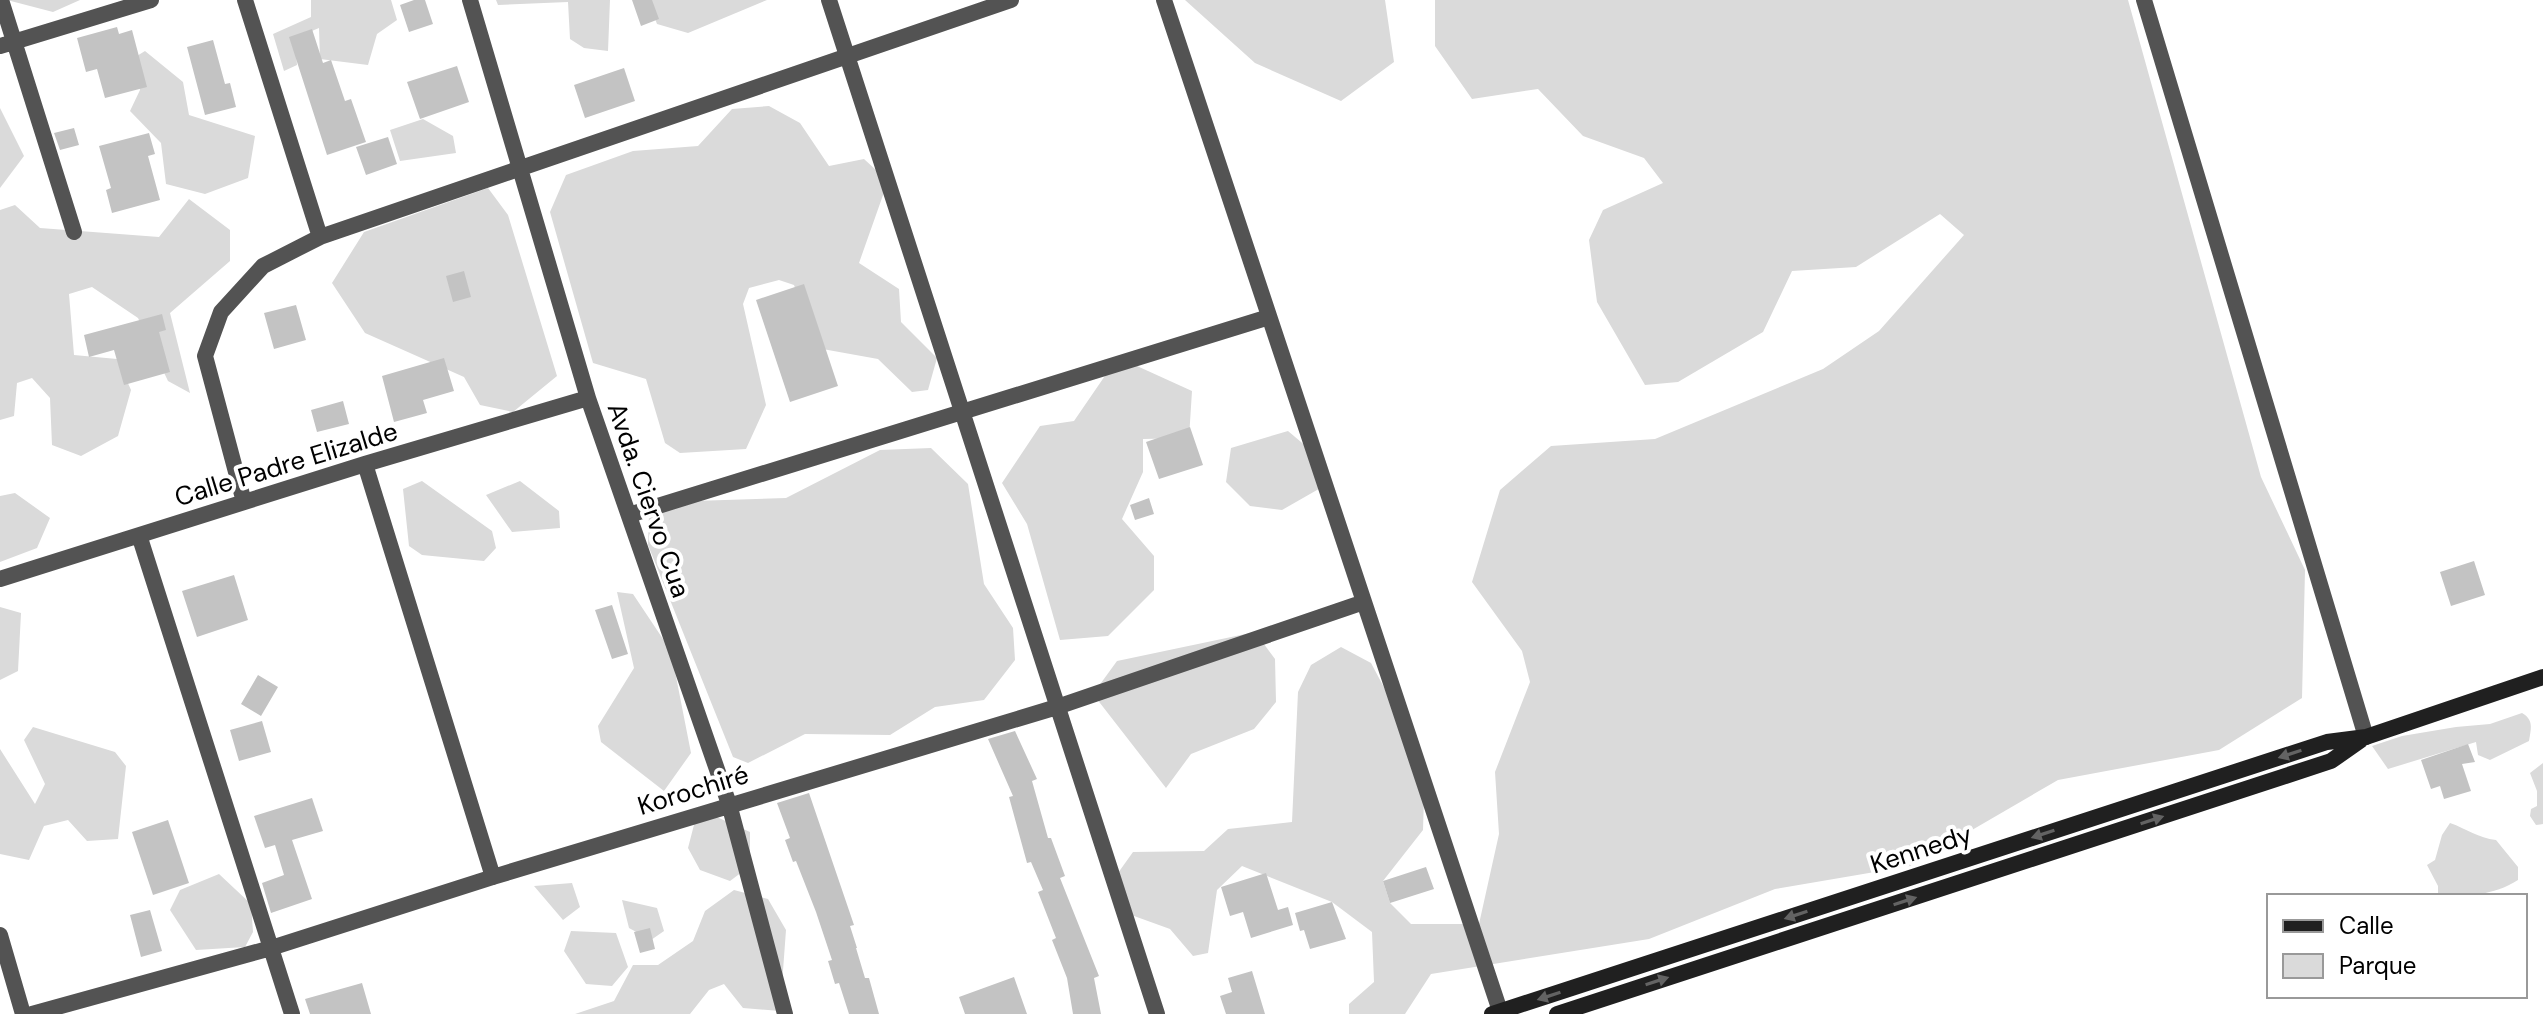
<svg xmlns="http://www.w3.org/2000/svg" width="2543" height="1014" font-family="'DM Sans',sans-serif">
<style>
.green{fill:#dadada}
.building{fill:#c3c3c3}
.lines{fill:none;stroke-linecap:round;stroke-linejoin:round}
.street{stroke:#535353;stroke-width:16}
.secondary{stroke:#202020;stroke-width:16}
.oneway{fill:#636363}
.labels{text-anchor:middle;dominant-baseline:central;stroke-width:8;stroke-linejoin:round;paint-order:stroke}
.street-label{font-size:26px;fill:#000;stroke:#fff}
</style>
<rect width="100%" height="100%" fill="#fff"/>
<path class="green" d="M7 0H80L53 12Z
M311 0H391L397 20 377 34 368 65 320 59 319 28 295 38 297 65 284 71 273 34 311 17Z
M496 0H610L608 51 584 48 570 39 568 2 498 5Z
M648 0H767L688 33 657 24Z
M1185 0H1385L1394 62 1341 101 1255 63Z
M1435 0H2128L2261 477 2305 570 2302 698 2219 750 2058 780 1910 866 1775 889 1649 939 1431 974 1405 1014H1349V1004L1374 982 1372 932 1332 902 1242 866 1217 890 1208 953 1193 956 1170 929 1123 912 1113 880 1133 852 1204 851 1228 829 1292 822 1298 692 1311 665 1341 647 1371 663 1387 693 1424 797 1423 830 1383 881 1390 903 1411 924H1479L1499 834 1495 772 1530 682 1522 651 1472 582 1500 490 1551 446 1655 439 1823 369 1879 331 1964 235 1940 214 1856 267 1792 271 1763 332 1678 382 1645 385 1597 302 1589 240 1603 210 1663 183 1644 158 1583 136 1538 89 1472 99 1435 46Z
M145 51 183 82 189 115 255 136 248 178 205 194 166 184 161 143 130 111 140 90 132 59Z
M769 106 800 123 829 166 864 159 888 181 859 263 899 289 901 322 937 358 928 390 912 392 878 359 817 348 794 285 779 280 749 288 743 304 766 405 746 449 680 453 665 443 646 379 593 363 550 212 566 175 633 151 698 146 732 109Z
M0 108 24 156 0 188Z
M423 119 453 136 456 153 400 161 390 130Z
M488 188 508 215 557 376 513 412 480 405 464 377 365 333 332 283 364 232Z
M189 199 230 230V261L170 313 190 393 168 381 138 318 92 287 69 294 74 355 117 359 131 390 118 436 81 456 52 445 50 398 32 378 17 383 14 416 0 420V210L15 205 40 228 159 237Z
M1126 361 1192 391 1189 438 1143 439V472L1122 519 1154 556V590L1108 636 1060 640 1027 524 1002 483 1040 426 1074 421 1111 367Z
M1288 431 1314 453 1324 486 1282 510 1250 506 1226 482 1231 448Z
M931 448 968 484 984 584 1013 628 1015 660 984 700 935 707 890 735 805 734 748 763 733 757 648 545 649 513 662 502 786 498 880 450Z
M422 481 492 531 496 548 484 561 422 555 409 546 403 489Z
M520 481 559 511 560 528 512 532 486 495Z
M15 493 50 518 37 548 0 562V496Z
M617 592 633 594 671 651 691 753 664 791 601 742 598 726 634 668Z
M0 607 21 613 18 671 0 680Z
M1255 632 1275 659 1276 702 1254 729 1191 754 1166 788 1093 694 1117 661Z
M2522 713C2534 720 2531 728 2529 741L2490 760 2478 755 2476 742 2388 769 2372 746 2402 736 2456 727 2490 724Z
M33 727 115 752 126 766 118 839 87 841 68 820 44 826 29 860 0 854V749L35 804 45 784 24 740Z
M2543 763V824L2536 825 2530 816 2531 809 2537 806V791L2530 773Z
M710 814 750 832V866L730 881 700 870 688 848 695 821Z
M2450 823C2467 829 2478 838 2496 840L2518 867V880C2493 896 2467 896 2438 896V886L2427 865 2435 860 2442 835Z
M219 874 251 904 253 932 245 947 196 950 170 910 180 890Z
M572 883 580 907 563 920 534 886Z
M734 890 768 899 786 930 780 1011 743 1008 724 984 709 990 690 1014H575L614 1001 633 965H658L693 941 705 911Z
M622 900 657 908 664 931 651 940 629 928Z
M571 931 616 933 628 967 612 986 586 984 564 951Z"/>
<path class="building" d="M414 0H425L433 24 409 32 400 5Z
M632 0H652L659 19 641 26Z
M117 27 119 34 132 30 147 87 105 98 97 69 86 72 77 38Z
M312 29 323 63 331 60 345 101 351 99 366 142 327 155 289 37Z
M213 40 225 84 230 83 236 107 205 115 187 47Z
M457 66 469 102 420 119 407 82Z
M624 68 635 101 585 118 574 85Z
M74 128 79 145 60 150 54 133Z
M149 133 155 154 148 156 160 200 112 213 106 190 111 188 99 146Z
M388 137 397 164 366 175 356 147Z
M464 271 471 297 453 302 446 276Z
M804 284 838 386 790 402 756 300Z
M296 305 306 340 274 349 264 313Z
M162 314 166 330 159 332 170 372 124 385 114 350 89 357 84 335Z
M444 358 454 391 423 400 427 413 394 422 382 376Z
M343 401 349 424 317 432 311 410Z
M1190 427 1203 465 1159 479 1146 442Z
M1149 498 1154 514 1135 520 1130 505Z
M2474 561 2485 595 2451 606 2440 572Z
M234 575 248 620 197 637 182 591Z
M612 605 628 654 612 659 595 610Z
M258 675 278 687 261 716 241 704Z
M262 721 271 752 239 761 230 730Z
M1015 731 1037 779 1032 781 1048 838H1051L1065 876 1060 878 1099 976 1094 978 1101 1014H1073L1067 978 1052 940 1056 938 1038 892 1043 890 1031 862 1027 863 1009 797 1013 796 988 739Z
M2468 744 2475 762 2462 764 2471 791 2444 799 2440 786 2431 789 2421 760Z
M809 793 854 925 850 926 857 948H856L865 978H869L879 1014H849L839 983 835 984 828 961 832 960 816 912 796 861 793 862 785 840 790 838 777 803Z
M312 798 323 831 292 840 312 899 271 913 262 883 284 875 275 845 265 848 254 816Z
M168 820 189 883 153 895 132 832Z
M1426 867 1434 889 1390 903 1383 881Z
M1266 873 1278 910 1288 907 1293 925 1251 938 1243 912 1230 916 1221 887Z
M1332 902 1346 939 1310 949 1304 930 1300 931 1295 913Z
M150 910 162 951 141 957 130 915Z
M650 928 655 949 640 953 634 932Z
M1252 971 1265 1014H1226L1220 996 1232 992 1228 978Z
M1014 977 1027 1014H965L959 997Z
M362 983 371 1014H310L305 999Z"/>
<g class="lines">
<path class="street" d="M1 0 74 232
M245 0 320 237
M470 0 588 398 729 804 785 1014
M829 0 1157 1014
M1164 0 1500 1011
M2144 0 2366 737
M0 46 151 0
M365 464 493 877
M244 502 205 356 221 312 263 266 320 237 1011 0
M629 515 1269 317
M139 535 292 1014
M0 579 365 464 588 398
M0 935 23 1014
M32 1014 271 948 493 877 1057 707 1364 602"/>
<path class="secondary" d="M1492 1014 2327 742 2366 737 2543 677
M1557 1014 2331 761 2361 740"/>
</g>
<defs><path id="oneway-solid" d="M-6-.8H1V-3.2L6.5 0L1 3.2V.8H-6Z" transform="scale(2)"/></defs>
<g class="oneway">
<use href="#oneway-solid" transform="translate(2290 754) rotate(162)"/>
<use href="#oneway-solid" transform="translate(2152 820) rotate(-18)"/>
<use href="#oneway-solid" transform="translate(2043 834) rotate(162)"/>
<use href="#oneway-solid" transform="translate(1905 901) rotate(-18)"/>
<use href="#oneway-solid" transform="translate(1796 915) rotate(162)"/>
<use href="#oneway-solid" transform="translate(1657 981) rotate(-18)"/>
<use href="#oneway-solid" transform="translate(1549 996) rotate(162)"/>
</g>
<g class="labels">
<g class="street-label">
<text transform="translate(286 464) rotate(-17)">Calle Padre Elizalde</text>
<text transform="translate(649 500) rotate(71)">Avda. Ciervo Cua</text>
<text transform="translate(693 790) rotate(-17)">Korochiré</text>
<text transform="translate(1921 849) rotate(-18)">Kennedy</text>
</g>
</g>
<rect x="2267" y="894" width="260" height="104" fill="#ffffff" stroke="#999999" stroke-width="2"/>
<rect x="2283" y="920" width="40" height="12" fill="#202020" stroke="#999999" stroke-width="2"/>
<text x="2339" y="934" font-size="24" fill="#000000">Calle</text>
<rect x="2283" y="954" width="40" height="24" fill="#dadada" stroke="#999999" stroke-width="2"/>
<text x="2339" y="974" font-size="24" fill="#000000">Parque</text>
</svg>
